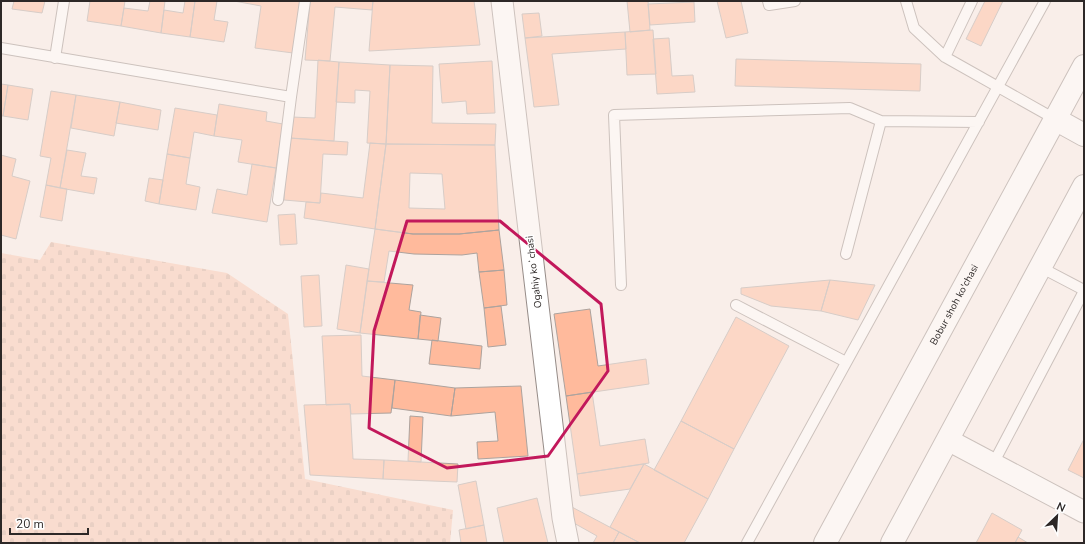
<svg xmlns="http://www.w3.org/2000/svg" width="1085" height="544" font-family="'Nunito Sans',sans-serif">
<style>
.cemetery{fill:url(#cemetery-stones)}
.building{fill:#ffba9c;stroke:#ada39e;fill-rule:evenodd}
.lines{fill:none;stroke-linecap:round;stroke-linejoin:round}
.service-casing{stroke:#968c88;stroke-width:12}
.minor-casing{stroke:#968c88;stroke-width:23}
.primary-casing{stroke:#968c88;stroke-width:24}
.service{stroke:#fff;stroke-width:10}
.minor{stroke:#fff;stroke-width:21}
.primary{stroke:#fff;stroke-width:22}
.marked{fill:none;stroke:#c2185b;stroke-width:3;stroke-linejoin:round}
.labels{text-anchor:middle;dominant-baseline:central;stroke-width:3;stroke-linejoin:round;paint-order:stroke}
.street-label{font-size:10px;fill:#2d2827;stroke:#fff}
</style>
<defs>
<pattern id="cemetery-stones" width="16" height="16" patternUnits="userSpaceOnUse"><rect width="16" height="16" fill="#f9c6af"/><path d="M2 7V4a2 2 0 0 1 4 0v3zM10 15v-3a2 2 0 0 1 4 0v3z" fill="#d6aa97"/></pattern>
</defs>
<rect width="100%" height="100%" fill="#f9eee9"/>
<path class="cemetery" d="M51 242 227 273 288 314 305 479 453 510 450 543H1V253L40 260Z"/>
<path class="building" d="M14 1H45L42 13 12 9Z
M90 1H125L121 26 87 21Z
M150 1H165L161 33 121 26 124 8 148 11Z
M185 1H195L190 37 161 33 164 10 183 13Z
M195 1H217L214 20 228 22 224 42 190 37Z
M234 1H301L293 53 255 48 261 6Z
M310 1H373L372 10 335 7 330 61 305 60Z
M373 1H474L480 45 369 51Z
M627 1H648L650 30 630 32Z
M717 1H741L748 33 726 38Z
M985 1H1003L981 46 966 39Z
M694 2 695 22 650 25 648 4Z
M539 13 542 36 525 38 522 14Z
M653 30 656 74 627 75 625 32Z
M625 32 626 49 552 54 559 105 534 107 525 38Z
M669 38 672 76 693 75 695 92 657 94 653 39Z
M736 59 921 64 920 91 735 86Z
M318 60 339 62 334 141 291 138 292 117 315 118Z
M492 61 495 113 467 114 466 101 442 103 439 64Z
M339 62 390 65 386 144 367 143 370 91 355 90V103L336 102Z
M390 65 433 66 432 123 496 124 495 145 386 144Z
M1 84 8 85 3 116H1Z
M8 85 33 89 28 120 3 116Z
M51 91 76 95 60 188 46 185 51 158 40 156Z
M76 95 120 102 114 136 71 128Z
M120 102 161 110 158 130 116 123Z
M219 104 267 112 266 121 283 124 276 168 238 162 242 140 214 136Z
M175 108 217 115 214 136 194 132 190 158 167 154Z
M288 138 348 142 347 155 323 154 320 203 284 200Z
M370 143 386 144 375 229 304 218 306 202 320 203 321 193 363 198Z
M386 144 495 145 499 230 459 234H413L375 229ZM410 173 442 174 445 209 409 208Z
M67 150 86 153 81 176 97 178 94 194 60 188Z
M167 154 190 158 186 184 200 187 196 210 159 204Z
M1 155 16 159 12 176 30 181 16 239 1 235Z
M252 164 276 168 267 222 212 213 217 189 247 195Z
M149 178 163 180 159 204 145 201Z
M46 185 67 189 62 221 40 217Z
M295 214 297 244 280 245 278 215Z
M375 229 413 234H459L499 230 504 270 479 272 477 253 462 255 414 254 389 251 384 282 367 281Z
M346 265 369 269 360 333 337 329Z
M504 270 507 305 484 308 479 272Z
M319 275 322 326 304 327 301 276Z
M830 280 875 285 858 320 821 311Z
M830 280 821 311 771 306 741 294V288Z
M367 281 413 285 409 310 421 312 418 339 360 333Z
M501 306 506 345 488 347 484 308Z
M590 309 598 366 646 359 649 384 566 396 554 314Z
M420 315 441 318 438 341 418 339Z
M736 317 789 346 734 449 681 421Z
M361 335 362 376 395 380 391 413 351 414 350 404 326 405 322 336Z
M432 340 482 346 480 369 429 364Z
M395 380 455 388 451 416 392 408Z
M521 386 528 456 478 459 477 442 498 441 495 412 451 416 455 388Z
M592 392 600 446 645 439 649 463 577 474 566 396Z
M350 404 353 459 384 460 383 479 310 475 304 405Z
M410 416 423 417 421 462 408 461Z
M681 421 734 449 708 499 654 470Z
M1084 439V478L1068 470Z
M384 460 458 464 457 482 383 479Z
M644 464 630 489 580 496 577 474Z
M644 464 708 499 684 543H640L610 527Z
M476 481 484 525 466 529 458 485Z
M537 498 548 543H504L497 508Z
M570 506 619 532 613 543H593L597 536 572 522Z
M992 513 1022 530 1015 543H976Z
M484 525 487 543H461L459 530Z
M619 532 640 543H613Z
M1018 537 1028 543H1015Z"/>
<g class="lines">
<g class="service-casing">
<path id="service" d="M768 1 769 5 795 1
M906 1 914 28 945 57 1055 119
M1 48 291 97 305 1
M945 57 972 1
M55 58 64 1
M278 200 291 97
M846 254 881 121 979 122
M1040 267 1084 290
M621 285 614 115 850 108 881 121
M736 305 846 362
M993 464 1084 291
M747 543 1045 1"/>
</g>
<g class="minor-casing">
<path id="minor" d="M502 1 563 518 568 543
M948 440 1084 512"/>
</g>
<g class="primary-casing">
<g id="primary">
<path d="M1055 119 1084 135"/>
<path id="s1" d="M825 543 1084 66"/>
<path d="M892 543 1084 186"/>
</g>
</g>
<use href="#service" class="service"/>
<use href="#minor" class="minor"/>
<use href="#primary" class="primary"/>
</g>
<path d="M0 0H1085V544H0ZM407 221H500L601 304 608 371 548 456 447 468 369 428 374 331Z" fill="#f9eee9" fill-opacity=".55" fill-rule="evenodd"/>
<path class="marked" d="M407 221H500L601 304 608 371 548 456 447 468 369 428 374 331Z"/>
<g class="labels">
<g class="street-label">
<text transform="translate(534 272) rotate(-97)">Ogahiy koʻchasi</text>
<text stroke="none"><textPath href="#s1" startOffset="271">Bobur shoh ko'chasi</textPath></text>
</g>
</g>
<rect width="1085" height="544" fill="none" stroke="#2d2827" stroke-width="4"/>
<g transform="translate(1057 516) rotate(25)" stroke="#ffffff" stroke-width="3" paint-order="stroke">
<path d="M0-3L7 15L0 10L-7 15Z" fill="#2d2827"/>
<text y="-6" font-size="11" font-weight="bold" text-anchor="middle" fill="#2d2827">N</text>
</g>
<path d="M10 528v6h78v-6" fill="none" stroke="#2d2827" stroke-width="2"/>
<text x="16" y="528" font-size="12" fill="#2d2827" stroke="#ffffff" stroke-width="3" paint-order="stroke">20 m</text>
</svg>
